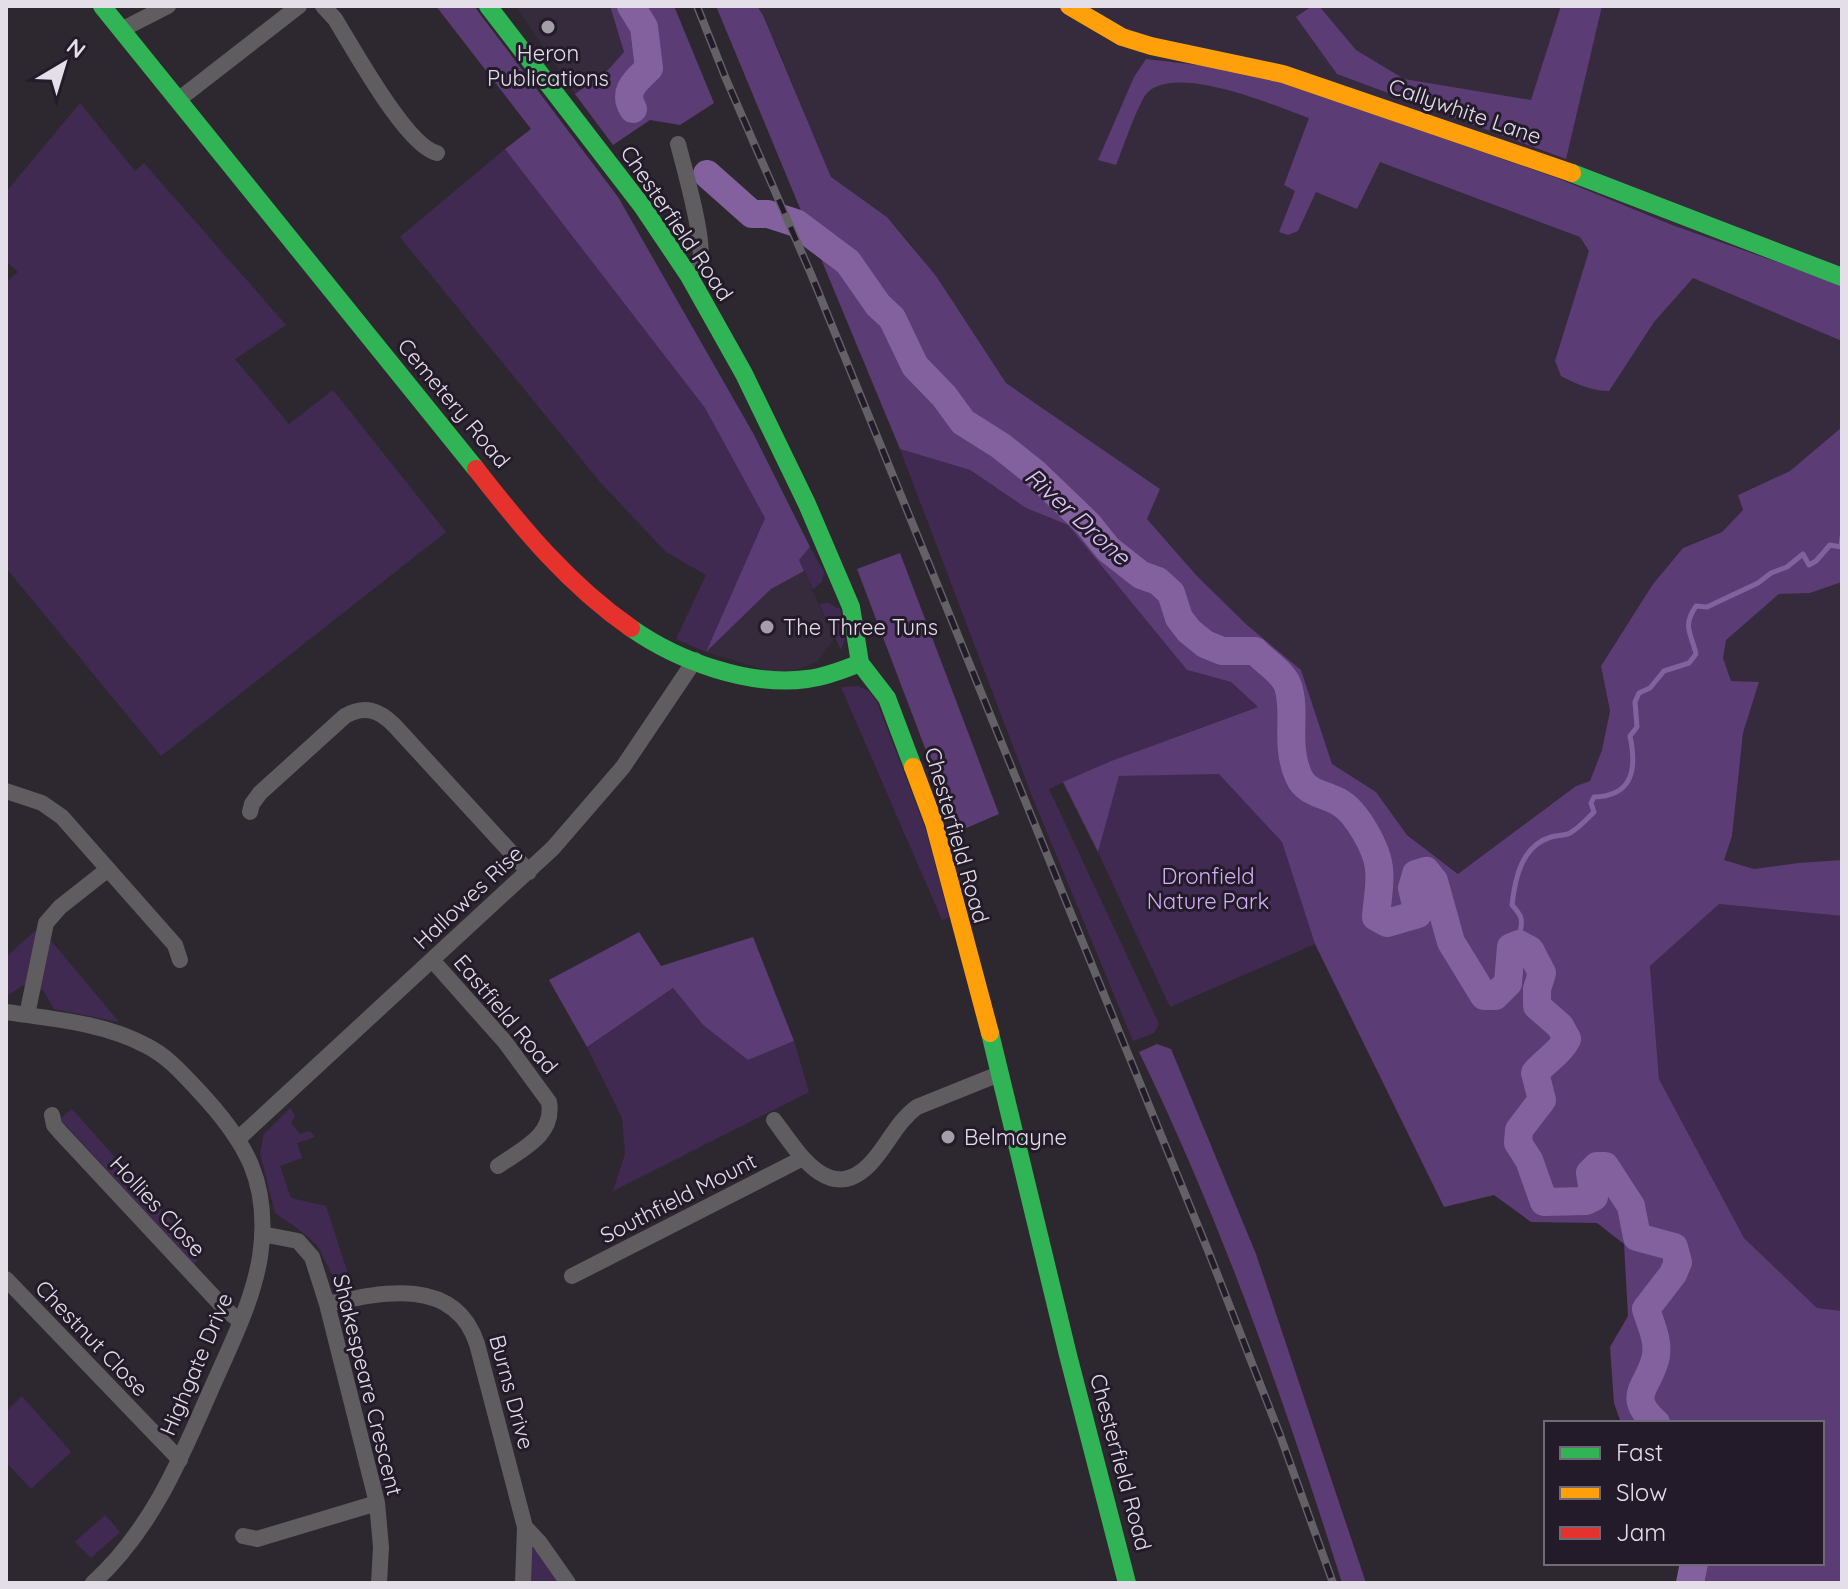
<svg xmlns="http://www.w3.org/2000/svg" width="1848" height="1589" font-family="Quicksand,sans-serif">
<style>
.built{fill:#352b3d}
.green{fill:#412a52}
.forest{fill:#5c3c74}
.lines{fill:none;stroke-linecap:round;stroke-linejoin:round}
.stream{stroke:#83619f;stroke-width:5}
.river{stroke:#83619f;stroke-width:28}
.street{stroke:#5f5d60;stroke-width:16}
.fast{stroke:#30b455;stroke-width:18}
.slow{stroke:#ff9f0a;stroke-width:18}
.jam{stroke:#e5322d;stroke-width:18}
.rail-casing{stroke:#636166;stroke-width:8}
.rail{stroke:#231b2a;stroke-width:5;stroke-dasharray:15;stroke-linecap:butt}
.poi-dot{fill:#a39ea8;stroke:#231b2a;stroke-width:3}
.labels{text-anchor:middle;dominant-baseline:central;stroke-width:6;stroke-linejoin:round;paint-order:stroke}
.poi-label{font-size:22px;fill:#e3dee8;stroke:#231b2a;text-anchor:start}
.street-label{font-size:22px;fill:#e3dee8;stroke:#231b2a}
.park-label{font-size:22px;fill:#d6aef8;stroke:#231b2a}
.water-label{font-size:24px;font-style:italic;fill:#e2c4fc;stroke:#231b2a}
</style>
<rect width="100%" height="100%" fill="#2d2830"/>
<path class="built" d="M516 6H610L624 52 609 69 575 94Z
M757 6H1842V427L1790 471 1738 494 1743 510 1722 532 1683 548 1653 584 1601 666 1610 711 1602 750 1590 781 1576 786 1459 874 1407 835 1376 792 1332 765 1301 670 1247 625 1197 576 1147 519 1160 489 1006 383 912 245 887 217 831 177 764 15Z
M804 571 834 639 817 662 782 675 706 652 771 589Z
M1842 582V860L1798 863 1754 869 1724 860 1732 836 1743 733 1759 682 1731 681 1723 658 1725 640 1779 594 1810 593Z"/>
<path class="green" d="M80 103 135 171 144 163 286 325 235 359 289 424 333 390 446 532 161 756 6 568V282L18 272 6 261V192Z
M505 149 705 408 765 518 706 652 676 639 706 575 666 552 600 482 400 237Z
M900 449 970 470 1026 508 1068 525 1187 670 1231 682 1258 707 1111 761 1049 789 1159 1024 1154 1033 1133 1041 1032 796Z
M810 547 824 572 822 582 813 589 799 560Z
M829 603 840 609 845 639 841 650 819 604Z
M858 686 869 691 877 702 926 830 949 918 942 920 841 687Z
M1219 773 1282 842 1315 944 1170 1007 1098 852 1119 776Z
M1718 904 1842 916V1311L1817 1308 1744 1238 1659 1079 1650 966Z
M35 931 52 942 119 1022 54 1009 43 990 23 985 6 997V957Z
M673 988 703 1025 748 1060 794 1041 809 1092 613 1191 625 1154 622 1118 587 1047Z
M290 1108 295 1116 291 1123 300 1134 310 1131 315 1137 297 1143 302 1158 280 1166 291 1198 326 1206 352 1286 344 1287 336 1282 317 1245 297 1228 275 1213 260 1153 264 1134Z
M72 1109 202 1255 194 1264 60 1119Z
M22 1396 71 1452 31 1489 6 1462V1412Z
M105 1515 120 1532 91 1558 75 1542Z
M536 1548 560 1583H529L531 1549Z"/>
<path class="forest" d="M436 6H474L618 197 753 433 810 547 799 560 804 571 771 589 706 652 765 518 705 408 505 149 531 129Z
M610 6H674L714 103 680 125 650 120 613 145 575 94 609 69 624 52Z
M716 6H757L763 15 831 177 887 217 936 276 1006 383 1160 489 1147 519 1197 576 1247 625 1301 670 1332 764 1376 792 1407 835 1458 874 1576 786 1590 781 1602 750 1610 711 1601 666 1653 584 1683 548 1722 532 1743 510 1738 495 1790 471 1842 427V582L1810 593 1779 594 1726 640 1723 658 1731 681 1759 682 1743 733 1732 836 1724 860 1754 869 1798 863 1842 860V916L1719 904 1650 966 1659 1079 1744 1238 1817 1308 1842 1311V1583H1678L1680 1563H1822V1423H1621L1614 1403 1610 1347 1628 1316 1624 1244 1597 1223 1531 1222 1494 1195 1444 1207 1315 944 1282 842 1219 774 1119 776 1098 852 1063 782 1111 761 1258 707 1231 682 1187 670 1068 525 1026 508 970 470 900 449Z
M1312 6H1319L1356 50 1404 79 1531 100 1561 6H1602L1566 159 1337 74 1296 17Z
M1146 59 1214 67 1278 81 1557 178 1672 225 1842 285V341L1693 278 1654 322 1609 391C1592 391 1576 384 1561 376L1555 361 1589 251 1580 237 1380 162 1357 209 1316 192 1298 231 1288 235 1279 232 1295 191 1284 185 1309 118C1275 106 1179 64 1148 92 1139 100 1122 151 1116 165L1098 160 1134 77Z
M900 553 999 814 957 832 857 569Z
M639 932 661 966 753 937 794 1041 748 1060 703 1025 673 988 587 1047 549 980Z
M1157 1044 1171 1049 1256 1254 1366 1583H1342C1285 1402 1222 1223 1139 1052Z"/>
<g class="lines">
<path class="stream" d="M1519 944C1519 924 1528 922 1512 905 1515 877 1522 846 1551 837 1557 835 1564 836 1570 833 1579 828 1587 819 1594 812L1591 803 1594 797C1633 796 1637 769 1630 736L1637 727 1635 702 1639 693 1650 688 1664 671 1689 663 1696 654C1691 632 1682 627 1696 606L1707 607 1758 583 1771 573 1787 567 1803 554 1809 565 1816 561 1830 545 1841 547 1842 537"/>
<path class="river" d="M631 6 644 27 649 68C636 81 622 91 633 109
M707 174 752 214H768L796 223 848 262 878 305 892 318 915 366 944 396 963 422 1001 446 1036 474 1088 524 1108 549 1141 575 1158 581 1171 593 1179 618 1189 631 1205 644 1222 651H1255C1264 661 1284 673 1288 686 1297 714 1284 744 1299 777 1306 793 1325 794 1339 802 1357 812 1377 849 1379 868 1381 884 1377 901 1376 917L1387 923 1418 914 1412 888 1416 874 1426 871 1434 881 1451 942 1484 996H1495L1508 983 1511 947 1519 944 1530 950 1542 973 1537 989V1006L1560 1026 1567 1039C1560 1053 1545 1061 1535 1073L1542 1100 1519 1130 1518 1143 1529 1160 1544 1202 1586 1201 1594 1197 1590 1173 1597 1166H1605L1631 1206 1637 1237 1674 1247 1678 1262 1673 1274 1646 1309C1651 1325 1660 1343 1655 1360 1647 1389 1626 1396 1656 1423
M1690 1583 1694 1563"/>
<path class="street" d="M323 6 335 19C353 48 407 147 437 153
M121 30 168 6
M178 100 299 6
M678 144C684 167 705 240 700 261 698 268 694 271 689 276
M6 791 42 803 62 817 175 945 180 960
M250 812 252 804 260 793 345 716C365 705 379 710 394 725L529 872
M433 961 505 1042 549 1102C555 1135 522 1149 498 1166
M6 1012C53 1019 105 1023 147 1046 167 1056 182 1073 197 1089 246 1141 271 1183 260 1257 252 1305 228 1350 209 1394 179 1463 150 1531 93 1583
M27 1015 46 923 60 907 107 870
M52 1115 54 1125 60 1132 225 1309 240 1321
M774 1120C796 1149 828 1206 869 1165 887 1147 896 1122 917 1107L999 1074
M239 1138 553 848 623 767 695 660
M262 1234 298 1241 312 1257 327 1304 377 1503 381 1547 379 1583
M572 1276 803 1158
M6 1279 180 1460
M327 1304C382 1292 455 1276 477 1344L525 1527 523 1583
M525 1527 540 1543 568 1583
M243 1536 257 1539 377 1503"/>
<path class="fast" d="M102 6 476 469
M488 6 642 206 689 276 744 374 807 504 851 607 860 663 887 698 913 767
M1572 173 1842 277
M631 628C678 661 749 687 807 679 825 677 843 670 860 663
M990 1033 1068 1355 1127 1583"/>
<path class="slow" d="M1069 6 1122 37 1151 46 1283 74 1572 173
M913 767 934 823 990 1033"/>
<path class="jam" d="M476 469C522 528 569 585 631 628"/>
<g class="rail-casing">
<path id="rail" d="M697 6 726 79 811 274 1209 1253 1280 1435 1333 1583"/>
</g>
<use href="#rail" class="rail"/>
</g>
<g class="poi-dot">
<circle cx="548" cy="27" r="8"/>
<circle cx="767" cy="627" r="8"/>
<circle cx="948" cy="1137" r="8"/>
</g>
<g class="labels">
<g class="poi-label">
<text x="548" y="53" text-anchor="middle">Heron<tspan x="548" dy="25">Publications</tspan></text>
<text x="783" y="627">The Three Tuns</text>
<text x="964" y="1137">Belmayne</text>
</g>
<g class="street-label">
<text transform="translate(1465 111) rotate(19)">Callywhite Lane</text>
<text transform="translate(677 223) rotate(56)">Chesterfield Road</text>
<text transform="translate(454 403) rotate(50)">Cemetery Road</text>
<text transform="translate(957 835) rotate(74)">Chesterfield Road</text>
<text transform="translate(468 897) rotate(-43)">Hallowes Rise</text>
<text transform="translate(506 1014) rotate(50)">Eastfield Road</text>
<text transform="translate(678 1198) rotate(-27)">Southfield Mount</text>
<text transform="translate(158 1206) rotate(47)">Hollies Close</text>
<text transform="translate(92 1338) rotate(46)">Chestnut Close</text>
<text transform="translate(196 1364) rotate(-67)">Highgate Drive</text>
<text transform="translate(368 1385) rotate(76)">Shakespeare Crescent</text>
<text transform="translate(512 1392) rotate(75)">Burns Drive</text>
<text transform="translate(1121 1462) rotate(75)">Chesterfield Road</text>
</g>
<g class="park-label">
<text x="1208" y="876">Dronfield<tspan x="1208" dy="25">Nature Park</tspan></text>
</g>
<g class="water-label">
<text transform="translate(1078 516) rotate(42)">River Drone</text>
</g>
</g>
<rect width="1848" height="1589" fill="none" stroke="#e3dee8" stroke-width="16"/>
<rect x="1544" y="1421" width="280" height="144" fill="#231b2a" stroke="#706976" stroke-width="2"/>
<rect x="1560" y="1447" width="40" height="12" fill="#30b455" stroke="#706976" stroke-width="2"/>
<text x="1616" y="1461" font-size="24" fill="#e3dee8">Fast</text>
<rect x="1560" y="1487" width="40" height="12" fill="#ff9f0a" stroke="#706976" stroke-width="2"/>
<text x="1616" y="1501" font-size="24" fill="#e3dee8">Slow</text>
<rect x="1560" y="1527" width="40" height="12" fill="#e5322d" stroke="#706976" stroke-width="2"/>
<text x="1616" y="1541" font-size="24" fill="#e3dee8">Jam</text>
<g transform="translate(64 64) rotate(38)" stroke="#231b2a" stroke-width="6" paint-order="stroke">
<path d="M0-6L14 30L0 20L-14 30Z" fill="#e3dee8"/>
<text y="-12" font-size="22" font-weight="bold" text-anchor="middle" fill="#e3dee8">N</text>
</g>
</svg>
